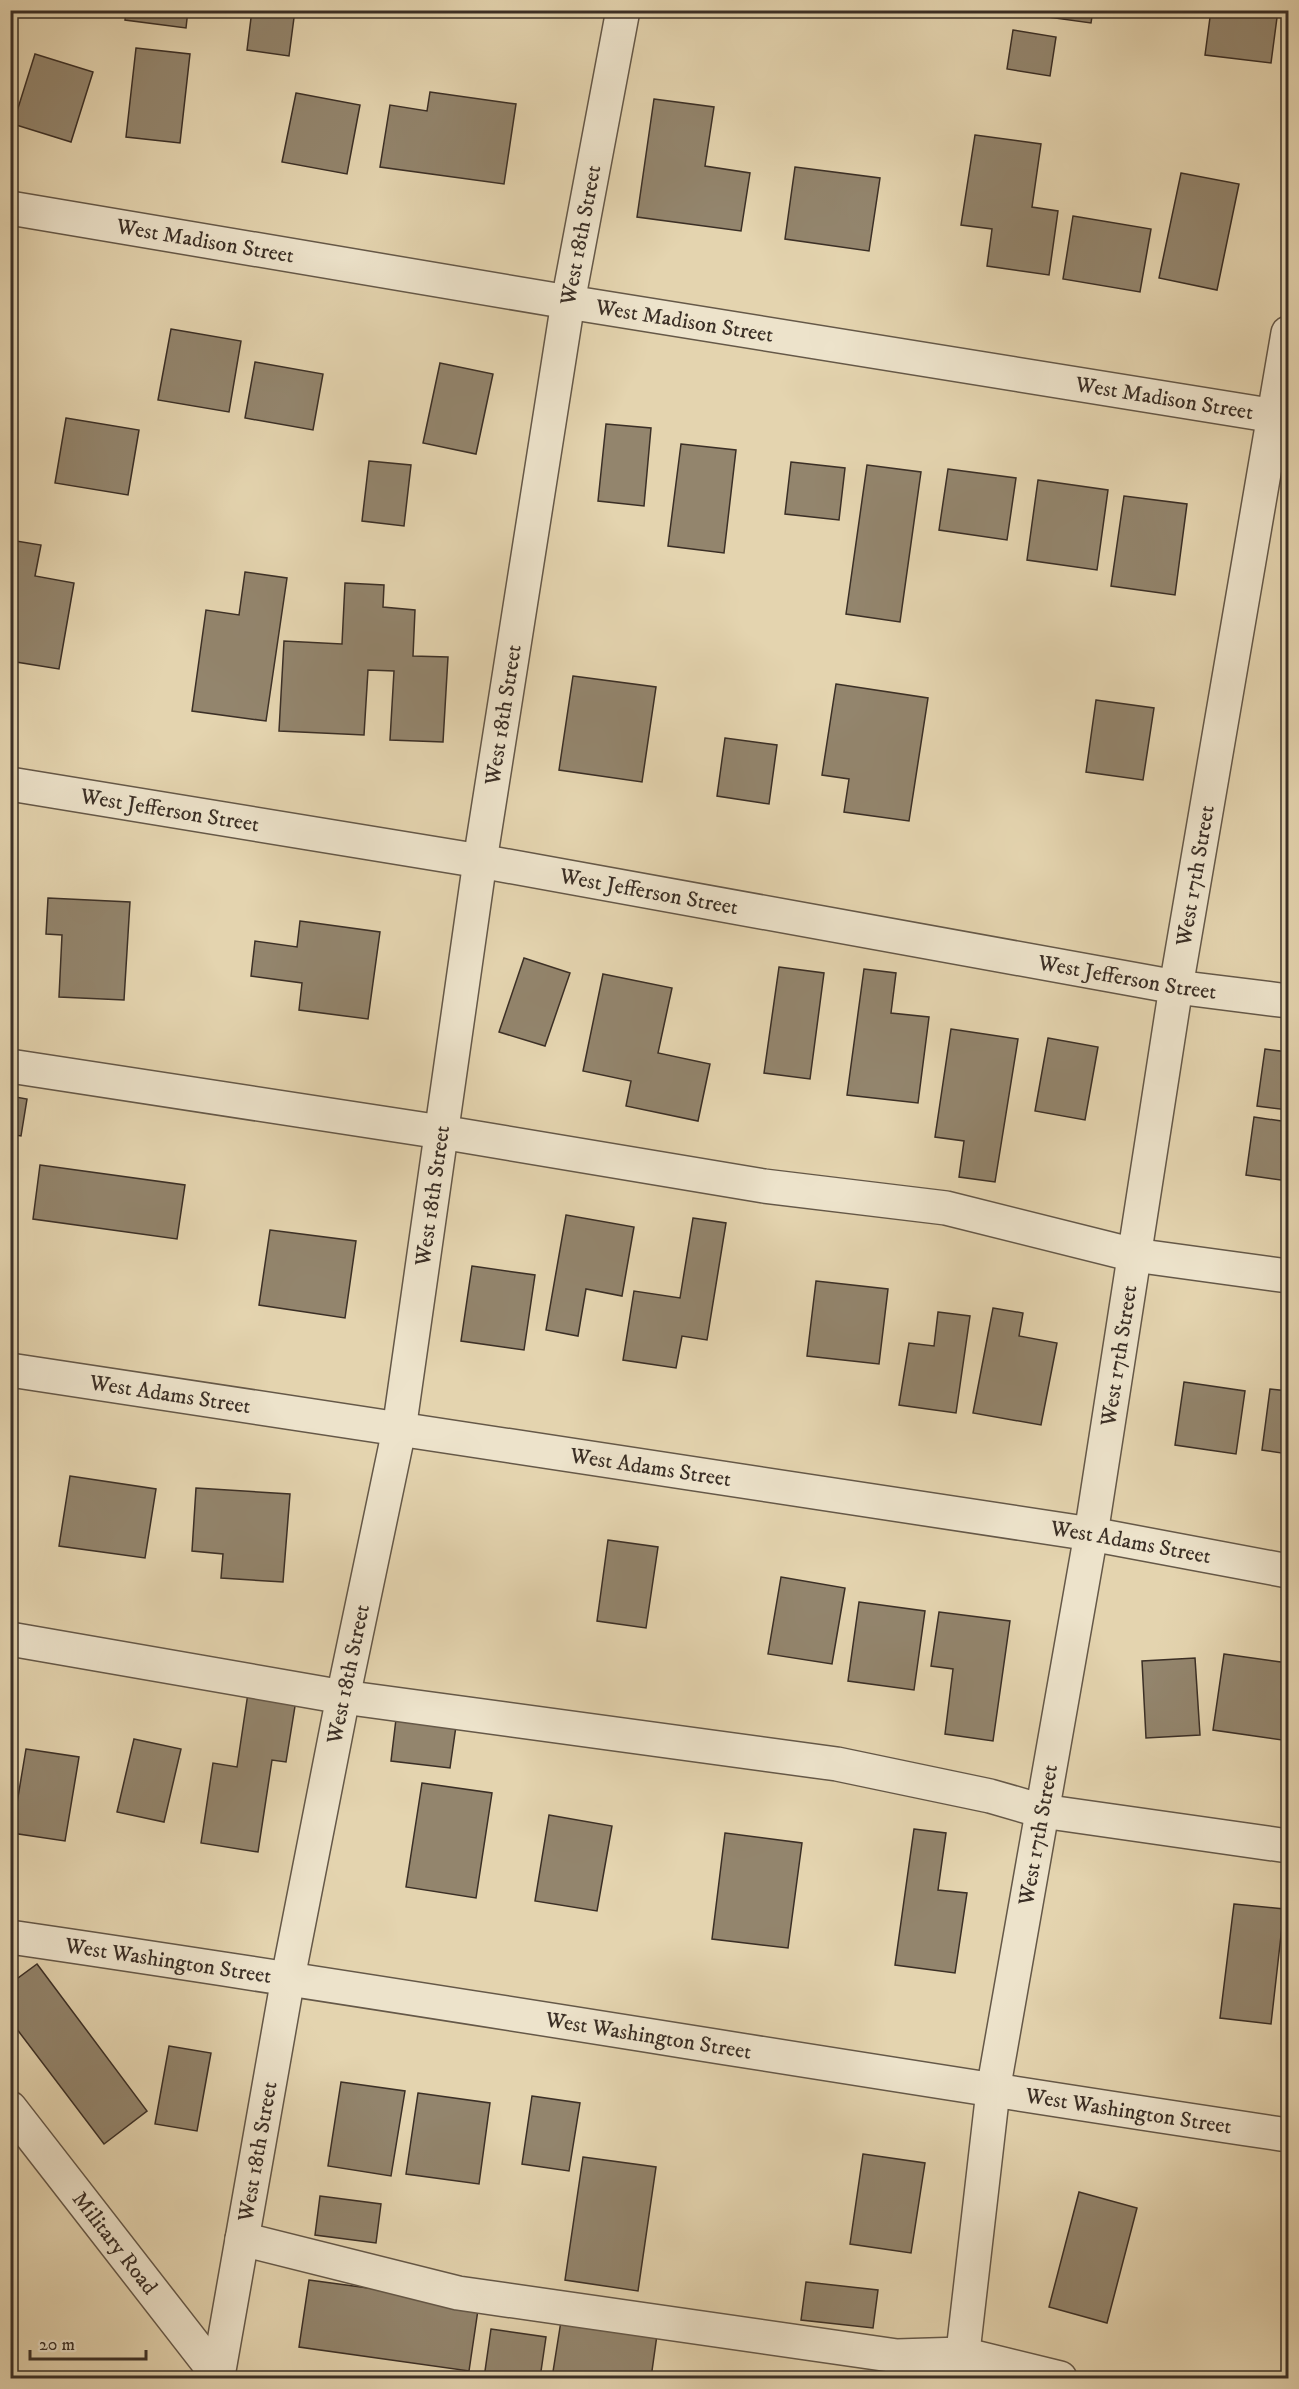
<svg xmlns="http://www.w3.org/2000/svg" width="1299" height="2389" font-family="'IM FELL DW Pica',serif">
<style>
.building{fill:#93856d;stroke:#3b2f26;stroke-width:1.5}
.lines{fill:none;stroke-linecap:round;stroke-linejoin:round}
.minor-casing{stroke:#655848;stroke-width:36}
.minor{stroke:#ede3cb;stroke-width:33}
.labels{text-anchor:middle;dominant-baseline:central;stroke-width:4.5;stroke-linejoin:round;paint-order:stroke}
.street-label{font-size:22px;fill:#3b2f26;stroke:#ede3cb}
</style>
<rect width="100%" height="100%" fill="#e4d4af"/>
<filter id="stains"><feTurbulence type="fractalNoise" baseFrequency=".00333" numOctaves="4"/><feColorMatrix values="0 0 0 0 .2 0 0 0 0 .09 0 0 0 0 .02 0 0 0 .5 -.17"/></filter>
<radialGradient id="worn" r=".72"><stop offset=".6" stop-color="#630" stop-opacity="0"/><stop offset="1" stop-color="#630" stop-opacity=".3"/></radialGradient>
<path class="building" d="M126 10H188L186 28 125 20Z
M252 10H295L289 56 247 50Z
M1019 10H1093L1091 23 1018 13Z
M1211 10H1278L1271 63 1205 55Z
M1013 30 1056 37 1050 76 1007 69Z
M136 48 190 54 180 143 126 137Z
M35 54 93 72 71 142 13 124Z
M430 92 516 104 504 184 380 167 390 105 427 111Z
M296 93 360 105 347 174 282 162Z
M654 99 714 107 705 166 750 173 741 231 637 217Z
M975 135 1041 144 1032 207 1058 211 1049 275 987 266 992 229 961 225Z
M795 167 880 178 869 251 785 239Z
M1181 173 1239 184 1217 290 1159 278Z
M1073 216 1151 229 1140 292 1063 279Z
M171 329 241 341 229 412 158 400Z
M255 362 323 374 313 430 245 418Z
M440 363 493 374 476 454 423 443Z
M66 418 139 430 128 495 55 483Z
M606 424 651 428 644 506 598 501Z
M681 444 736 450 724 553 668 546Z
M369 461 411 465 404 526 362 521Z
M791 462 845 468 839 520 785 514Z
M867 465 921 472 900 622 846 614Z
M948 469 1016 478 1007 540 939 530Z
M1038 480 1108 490 1097 570 1027 560Z
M1124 496 1187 504 1175 595 1111 586Z
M10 540 41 545 35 576 74 583 59 669 10 661Z
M245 572 287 578 266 721 192 711 206 610 239 615Z
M345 583 384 585 383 607 415 610 413 656 448 657 443 742 390 740 394 671 368 670 364 735 279 731 284 641 342 644Z
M573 676 656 687 642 782 559 770Z
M836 684 928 698 909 821 844 812 849 779 822 775Z
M1096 700 1154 708 1143 780 1086 772Z
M725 738 777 745 769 804 717 796Z
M48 898 130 902 124 1000 59 997 62 935 46 934Z
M300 921 380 932 368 1019 299 1010 302 983 251 976 255 941 297 947Z
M524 958 570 973 545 1046 499 1032Z
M779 967 824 973 810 1079 764 1073Z
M864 969 896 973 891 1013 929 1017 918 1103 847 1095Z
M603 974 672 988 658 1053 710 1064 698 1121 626 1106 631 1081 583 1071Z
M951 1029 1018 1039 995 1182 959 1177 964 1141 935 1137Z
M1048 1038 1098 1047 1085 1120 1035 1111Z
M1265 1049 1288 1052V1110L1257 1106Z
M10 1096 27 1099 21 1136 10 1134Z
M1254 1117 1288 1122V1181L1246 1175Z
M40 1165 185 1185 177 1239 33 1219Z
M566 1215 634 1227 622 1296 586 1289 578 1336 546 1330Z
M693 1218 726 1223 707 1340 682 1336 676 1368 623 1360 634 1291 680 1298Z
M270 1230 356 1241 345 1318 259 1305Z
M472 1266 535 1275 524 1350 461 1341Z
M816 1281 888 1289 879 1364 807 1356Z
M993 1308 1023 1313 1019 1336 1057 1343 1041 1425 973 1413Z
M938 1312 970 1316 956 1413 899 1405 909 1343 934 1346Z
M1184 1382 1245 1391 1236 1454 1175 1445Z
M1270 1389 1288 1391V1454L1262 1450Z
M70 1476 156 1489 145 1558 59 1546Z
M196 1488 290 1494 283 1582 221 1578 223 1554 192 1551Z
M608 1540 658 1547 646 1628 597 1621Z
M781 1577 845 1588 832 1664 768 1654Z
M859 1602 925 1611 914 1690 848 1681Z
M939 1612 1010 1621 993 1741 945 1734 953 1669 931 1666Z
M1224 1654 1288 1663V1698L1282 1740 1213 1730Z
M1195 1658 1200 1735 1146 1738 1142 1661Z
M248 1693 296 1700 286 1762 272 1760 258 1852 201 1843 213 1763 237 1767Z
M396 1719 456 1726 450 1768 391 1761Z
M134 1739 181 1749 164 1822 117 1812Z
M26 1749 79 1757 65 1841 12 1833Z
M422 1783 492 1793 476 1898 406 1887Z
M549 1815 612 1826 597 1911 535 1901Z
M914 1829 946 1833 938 1890 967 1893 955 1973 895 1965Z
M725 1833 802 1843 788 1948 712 1939Z
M1234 1904 1284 1909 1271 2024 1220 2018Z
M37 1964 147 2111 104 2144 10 2020V1984Z
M169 2046 211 2053 197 2131 155 2124Z
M341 2082 405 2091 391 2176 328 2166Z
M418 2093 490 2103 479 2184 406 2174Z
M532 2096 580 2103 569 2171 522 2164Z
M863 2154 925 2163 911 2253 850 2244Z
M583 2157 656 2167 638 2291 565 2280Z
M1079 2192 1137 2208 1107 2323 1049 2307Z
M320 2196 381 2204 376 2243 315 2235Z
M309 2280 479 2303 469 2371 299 2347Z
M806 2282 878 2290 873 2328 801 2320Z
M561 2321 657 2335 651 2378H552Z
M491 2329 546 2337 540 2378H484Z"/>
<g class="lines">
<g class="minor-casing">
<g id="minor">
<path id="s1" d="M10 208 568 302 1288 418"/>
<path id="s2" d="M10 784 480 861 1176 987 1288 1001"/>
<path d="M10 1066 441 1132 764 1186 946 1208 1134 1255 1288 1276"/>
<path id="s3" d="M10 1370 1091 1534 1288 1571"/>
<path d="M10 1639 343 1697 837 1764 990 1796 1042 1811 1288 1846"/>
<path id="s4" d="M10 1937C437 1999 862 2072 1288 2135"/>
<path id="s5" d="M10 2108 220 2378"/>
<path d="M242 2239 458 2293 897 2356 962 2354 1060 2378"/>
<path id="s6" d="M218 2376 288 1978 343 1697 399 1430 480 861 568 302 623 10"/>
<path id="s7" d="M960 2378 993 2091 1091 1534 1176 987 1288 333"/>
</g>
</g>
<use href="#minor" class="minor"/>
</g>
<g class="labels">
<g class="street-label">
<text stroke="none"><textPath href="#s6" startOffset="2172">West 18th Street</textPath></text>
<text stroke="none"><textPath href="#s1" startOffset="198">West Madison Street</textPath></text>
<text stroke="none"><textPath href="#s1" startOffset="684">West Madison Street</textPath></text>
<text stroke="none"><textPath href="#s1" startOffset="1170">West Madison Street</textPath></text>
<text stroke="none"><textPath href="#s6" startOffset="1686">West 18th Street</textPath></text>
<text stroke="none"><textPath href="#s2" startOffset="162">West Jefferson Street</textPath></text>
<text stroke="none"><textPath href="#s7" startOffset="1521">West 17th Street</textPath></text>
<text stroke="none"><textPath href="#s2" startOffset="648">West Jefferson Street</textPath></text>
<text stroke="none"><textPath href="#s2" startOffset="1134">West Jefferson Street</textPath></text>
<text stroke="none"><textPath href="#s6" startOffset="1200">West 18th Street</textPath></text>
<text stroke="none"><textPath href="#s7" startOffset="1035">West 17th Street</textPath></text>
<text stroke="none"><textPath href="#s3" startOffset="162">West Adams Street</textPath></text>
<text stroke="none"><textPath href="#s3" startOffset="648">West Adams Street</textPath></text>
<text stroke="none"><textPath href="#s3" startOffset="1134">West Adams Street</textPath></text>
<text stroke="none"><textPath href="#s6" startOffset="714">West 18th Street</textPath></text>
<text stroke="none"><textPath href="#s7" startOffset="549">West 17th Street</textPath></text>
<text stroke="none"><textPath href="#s4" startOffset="160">West Washington Street</textPath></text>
<text stroke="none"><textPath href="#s4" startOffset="646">West Washington Street</textPath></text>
<text stroke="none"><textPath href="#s4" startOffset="1132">West Washington Street</textPath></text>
<text stroke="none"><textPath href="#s6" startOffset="228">West 18th Street</textPath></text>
<text stroke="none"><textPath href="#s5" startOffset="171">Military Road</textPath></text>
</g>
</g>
<rect width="1299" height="2389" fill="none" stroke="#e4d4af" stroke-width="36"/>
<rect x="12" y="12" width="1275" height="2365" fill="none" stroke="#3b2f26" stroke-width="3"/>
<rect x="18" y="18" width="1263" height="2353" fill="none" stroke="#3b2f26" stroke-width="1.5"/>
<path d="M30 2350v9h116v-9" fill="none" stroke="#3b2f26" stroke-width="3"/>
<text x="39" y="2350" font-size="18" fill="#3b2f26" stroke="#ede3cb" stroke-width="4.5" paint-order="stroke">20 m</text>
<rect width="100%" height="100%" filter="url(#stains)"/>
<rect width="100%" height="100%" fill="url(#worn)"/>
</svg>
